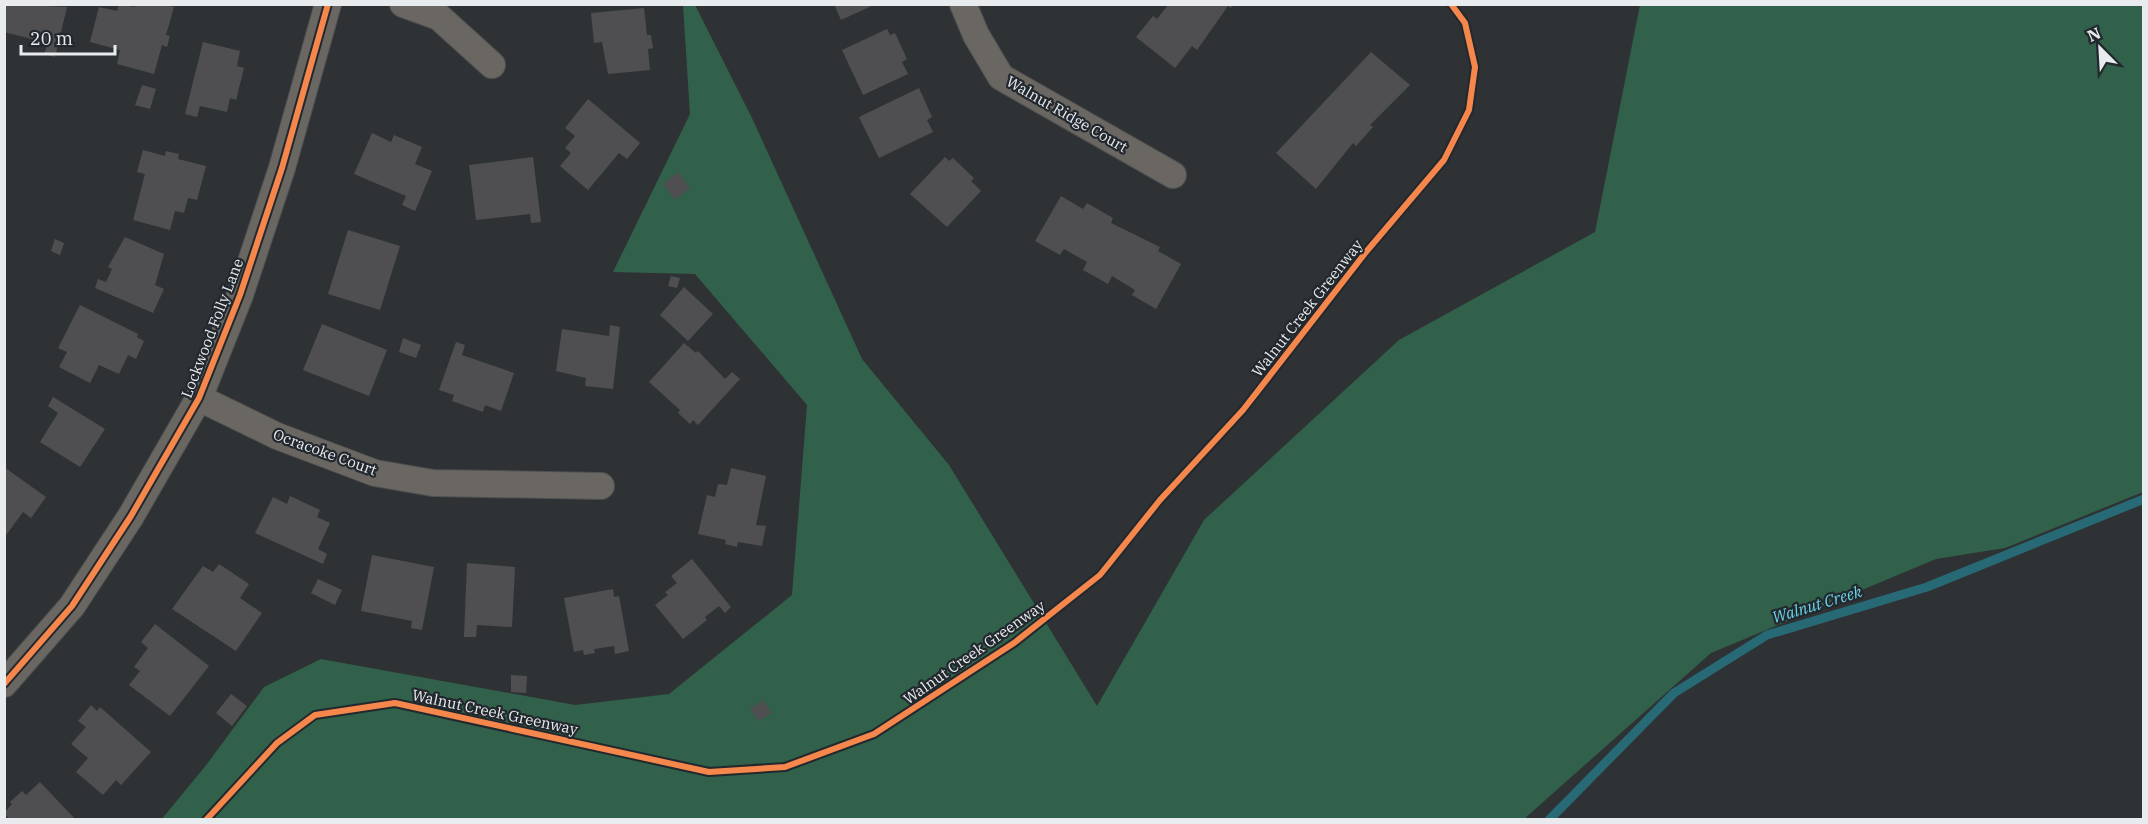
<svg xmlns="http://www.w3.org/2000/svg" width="2148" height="824" font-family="'IBM Plex Serif',serif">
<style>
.forest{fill:#31614a}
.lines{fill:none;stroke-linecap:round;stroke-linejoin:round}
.stream{stroke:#276a76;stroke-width:9}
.building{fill:#4f4f51}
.minor-casing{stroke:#4d5051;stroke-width:28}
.minor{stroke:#6a6762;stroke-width:26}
.cycleway-casing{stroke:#22282d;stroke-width:10}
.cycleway{stroke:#f5874c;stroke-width:6}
.labels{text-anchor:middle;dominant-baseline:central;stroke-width:4.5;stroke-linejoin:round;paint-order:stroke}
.street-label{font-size:15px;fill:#e8ecef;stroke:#22282d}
.water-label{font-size:16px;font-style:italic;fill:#68d5e8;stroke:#22282d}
</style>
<rect width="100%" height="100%" fill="#2f3234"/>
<path class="forest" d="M683 5H695L752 118 862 359 949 465 1097 706 1204 520 1399 340 1595 232 1640 5H2143V492L2005 548 1936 559 1711 653 1524 819 161 820 207 764 264 687 321 659 575 705 669 694 792 595 807 405 695 274 613 272 690 114Z"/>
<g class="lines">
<path class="stream" d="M1549 820 1674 693 1767 635 1927 587 2144 499"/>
</g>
<path class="building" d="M4 4 67 7 55 57 44 54 48 43 4 32Z
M119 4 135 7V4H164L174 7 166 35 170 36 167 47 162 45 154 74 117 64 120 50 90 42 99 7 117 11Z
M834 4H876L841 20Z
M1169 4H1234L1231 8 1228 6 1197 50 1192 46 1175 68 1136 37 1153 16 1157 19Z
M644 8 647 35H651L653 48 648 49 650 70 608 74 602 42 594 43 591 13Z
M887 29 890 35 895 33 907 59 902 62 908 74 863 95 842 50Z
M203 42 240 51 237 66 244 68 236 100 230 98 227 112 200 106 197 117 185 114Z
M1371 52 1410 85 1370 125 1373 127 1356 146 1353 143 1316 189 1276 153Z
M142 85 156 89 150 109 135 105Z
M919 88 932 117 927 120 933 132 879 158 859 117Z
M588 99 640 143 627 159 619 153 588 190 560 166 571 153 565 148 575 136 565 128Z
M372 133 391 142 394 135 422 147 415 164 432 171 415 211 402 205 406 196 354 174Z
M143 150 165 156 166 151 179 154 178 159 206 166 197 200 188 198 184 213 175 211 170 230 133 220 145 174 137 172Z
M533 157 541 222 531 223 530 214 476 220 469 165Z
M945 157 949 161 953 158 974 178 971 181 981 191 947 227 910 194Z
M678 172 690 188 675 200 663 184Z
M1061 196 1083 209 1087 203 1113 218 1111 223 1160 247 1158 251 1181 264 1156 309 1132 295 1135 290 1112 276 1108 284 1083 270 1087 262 1064 249 1060 255 1035 241Z
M348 230 400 246 380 310 328 294Z
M125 237 164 254 155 285 164 289 153 313 95 288 98 279 106 282 112 269 108 267Z
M55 239 64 243 60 255 51 251Z
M671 276 680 278 677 288 668 286Z
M684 287 713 314 688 341 660 315Z
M80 305 138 334 137 337 144 341 136 359 128 355 119 374 99 365 90 383 59 367 67 352 58 348Z
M322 324 387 350 369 396 303 370Z
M610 325 620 327 613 389 585 386 586 378 556 371 562 329 609 336Z
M403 338 421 345 416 358 399 352Z
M456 342 465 345 462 355 514 373 501 411 485 405 483 412 452 401 454 395 439 390Z
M684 343 696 353 698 351 725 379 732 372 740 379 698 425 693 420 690 424 678 413 680 410 649 382Z
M53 397 105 429 80 467 40 442 58 413 48 406Z
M4 467 46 497 31 518 23 512 4 538Z
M731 468 766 476 756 525 766 526 762 546 738 542 737 547 725 544 726 540 698 534 707 495 715 497 718 484 727 485Z
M290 496 320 510 317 517 330 523 318 549 327 554 323 564 255 533 273 497 287 504Z
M372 555 434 567 422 630 411 628 412 621 361 611Z
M692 559 731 607 725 613 719 606 705 617 707 620 683 639 655 605 668 595 665 592 677 583 671 576Z
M467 563 515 567 512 627 477 625 476 637H464Z
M219 564 249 584 240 598 262 613 236 651 172 609 203 566 213 572Z
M318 579 342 590 335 605 311 593Z
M613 589 614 597 619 596 629 651 615 654 614 646 594 649 595 653 584 655 583 650 574 652 564 598Z
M155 624 209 666 170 716 129 685 140 671 134 667 148 648 141 642Z
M511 675 527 676 526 693 511 692Z
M231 694 247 706 232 726 216 713Z
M763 700 772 713 758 721 750 709Z
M91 705 97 711 100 707 151 752 121 785 116 780 103 795 76 772 88 758 71 744 86 727 78 721Z
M40 782 76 820H10L4 813 12 804 10 802 22 791 26 795Z"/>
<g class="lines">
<g class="minor-casing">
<path id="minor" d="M403 4 439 17 492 65
M963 4 976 35 1001 77 1173 175
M199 398 277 436 375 473 433 483 601 486
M4 684 72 606 131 516 199 398 240 295 282 168 328 4"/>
</g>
<use href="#minor" class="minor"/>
<g class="cycleway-casing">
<path id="cycleway" d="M4 684 72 606 131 516 199 398 240 295 282 168 328 4
M206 820 277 743 315 715 395 703 709 772 785 767 874 734 1014 643 1100 575 1160 500 1243 410 1366 252 1444 160 1469 110 1475 67 1465 23 1451 4"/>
</g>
<use href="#cycleway" class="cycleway"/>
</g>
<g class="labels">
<g class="street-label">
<text transform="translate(1067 114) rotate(30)">Walnut Ridge Court</text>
<text transform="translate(1307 308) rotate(-52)">Walnut Creek Greenway</text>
<text transform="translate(212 328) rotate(-69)">Lockwood Folly Lane</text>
<text transform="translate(325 452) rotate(20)">Ocracoke Court</text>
<text transform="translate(974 652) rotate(-35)">Walnut Creek Greenway</text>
<text transform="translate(495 712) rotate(12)">Walnut Creek Greenway</text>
</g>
<g class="water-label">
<text transform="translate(1817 604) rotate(-17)">Walnut Creek</text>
</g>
</g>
<rect width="2148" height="824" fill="none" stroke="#e8ecef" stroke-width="12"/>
<g transform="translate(2100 48) rotate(336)" stroke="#22282d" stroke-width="4.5" paint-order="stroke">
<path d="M0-4.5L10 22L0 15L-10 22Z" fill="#e8ecef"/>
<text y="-9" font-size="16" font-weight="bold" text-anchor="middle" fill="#e8ecef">N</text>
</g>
<path d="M21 45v9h94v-9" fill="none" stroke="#e8ecef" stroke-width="3"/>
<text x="30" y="45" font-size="18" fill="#e8ecef" stroke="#22282d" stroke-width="4.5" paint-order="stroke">20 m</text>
</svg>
